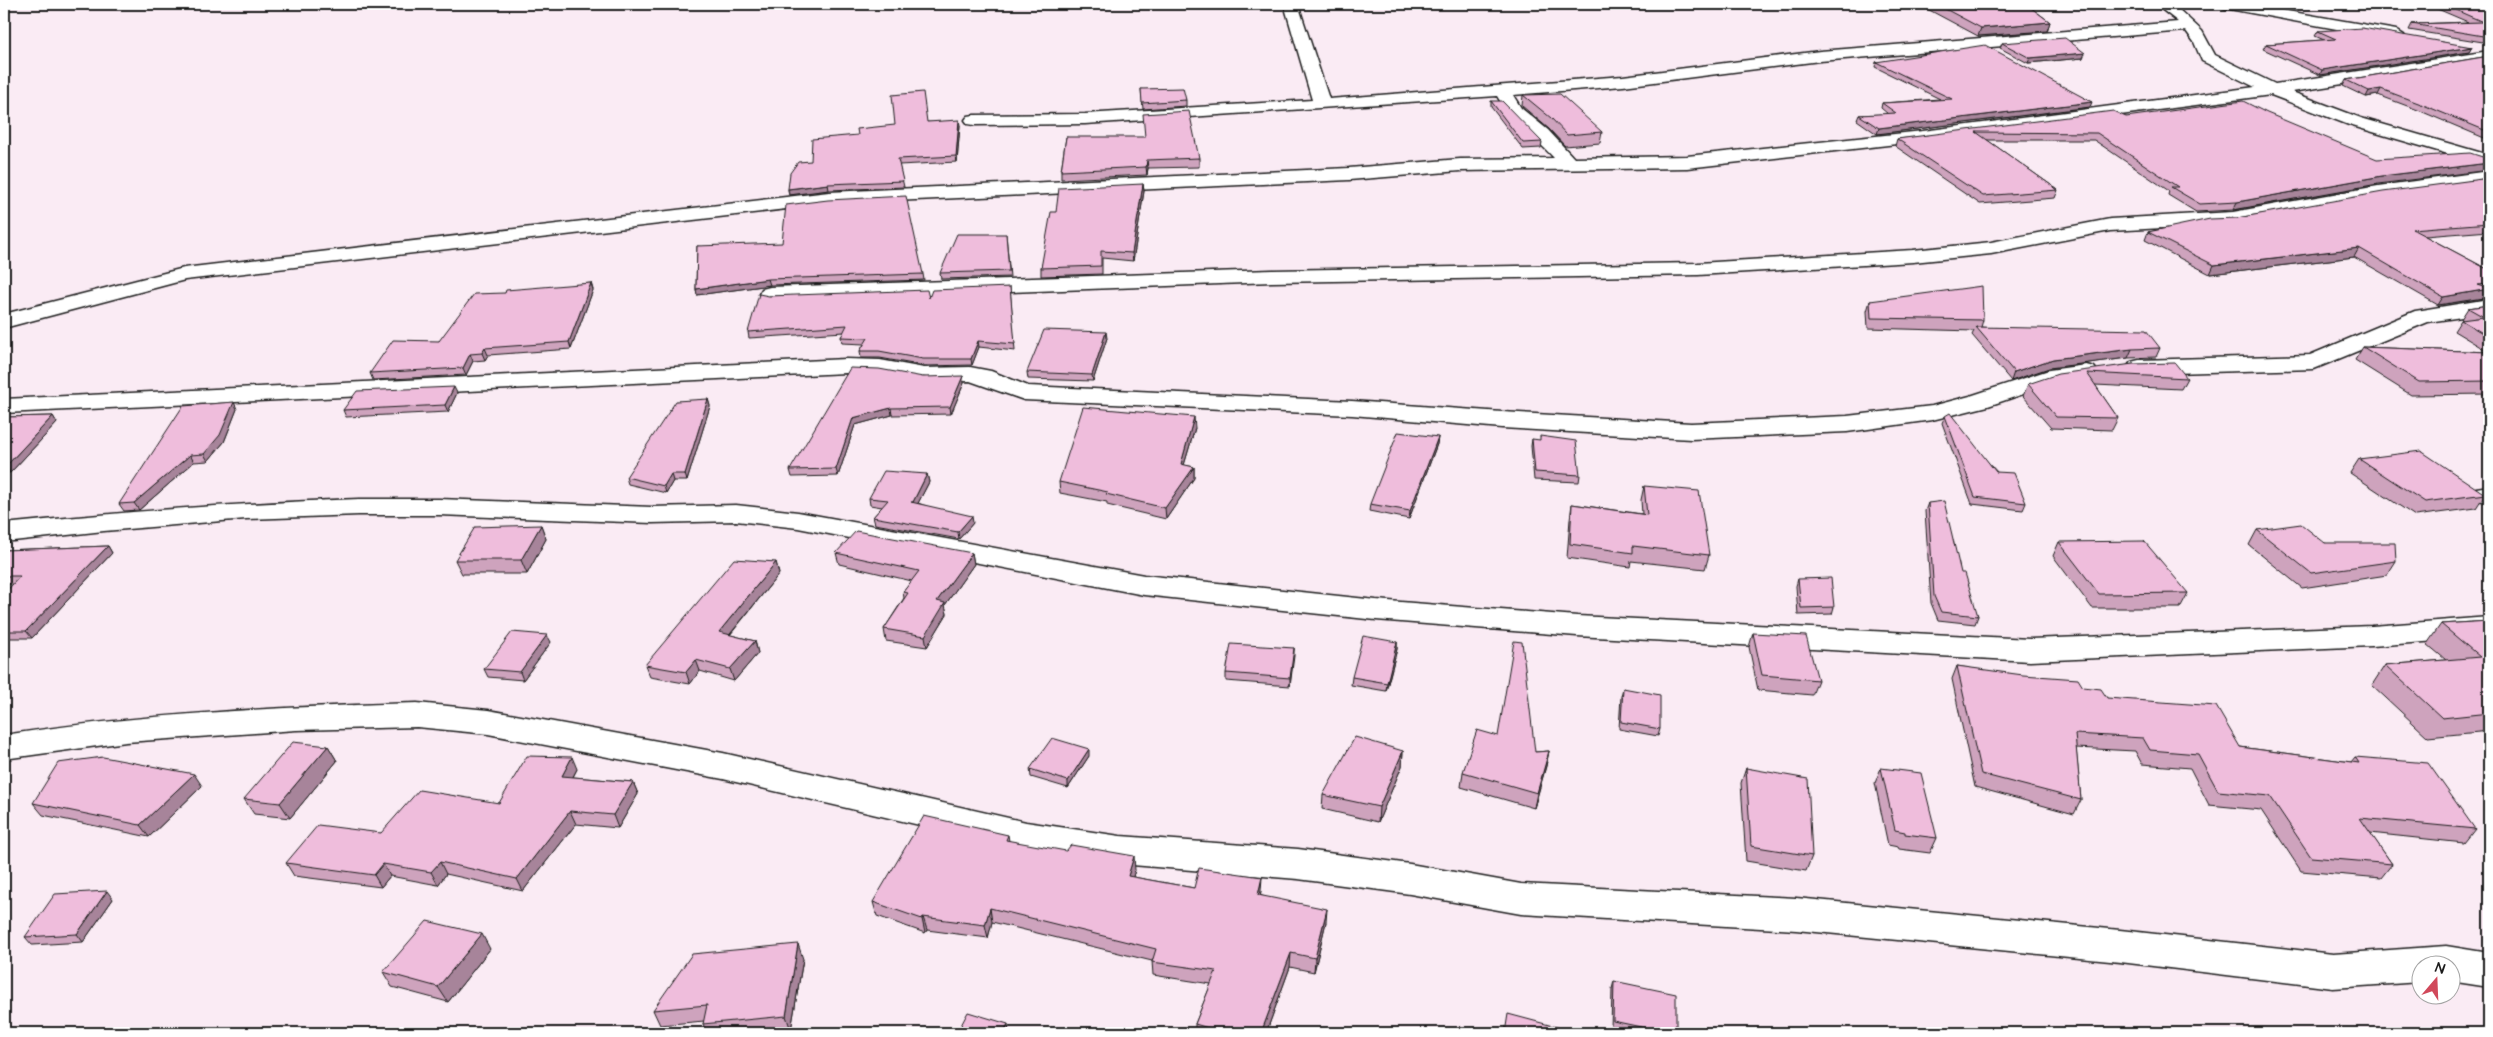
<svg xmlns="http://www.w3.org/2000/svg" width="2493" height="1037" font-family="'Architects Daughter',sans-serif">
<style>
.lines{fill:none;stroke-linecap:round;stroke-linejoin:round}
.minor-casing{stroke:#1c1c1c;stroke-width:3}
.minor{fill:#fff;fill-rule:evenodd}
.wall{fill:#cea3bd;stroke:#1c1c1c}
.shaded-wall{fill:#a7849a;stroke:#1c1c1c}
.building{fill:#efbddc;stroke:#1c1c1c}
</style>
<rect width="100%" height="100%" fill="#faebf4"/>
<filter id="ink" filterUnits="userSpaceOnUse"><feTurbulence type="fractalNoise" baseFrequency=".02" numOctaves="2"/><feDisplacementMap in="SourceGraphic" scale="10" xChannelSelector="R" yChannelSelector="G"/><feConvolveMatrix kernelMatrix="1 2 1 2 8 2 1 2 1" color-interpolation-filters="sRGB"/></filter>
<g filter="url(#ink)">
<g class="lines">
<g class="minor-casing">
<path id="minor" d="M1284 4H1298L1329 99 1623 76 1820 51 2178 22 2155 4 2175 6 2202 31 2215 55 2275 84 2489 51V61L2292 92 2361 118 2489 155V166L2349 125 2271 95 1923 141 1687 168 1460 171 1349 180 829 204 185 280 4 328V314L184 268 829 192 1349 168 1460 159 1554 158C1535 137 1511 121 1497 96L1085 124 974 125 968 124 965 120 968 116 974 115 1085 114 1312 100ZM2186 31 2194 42 2202 61 2255 87 1923 131 1687 156 1574 158 1548 130 1521 108 1513 95 1623 86 1820 61Z
M2217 4H2247L2396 30 2404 35 2396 40 2224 8Z
M2489 171V183L2378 198 2233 224 2110 231 1991 254 1913 262 1698 275 1272 282 770 301 762 299 759 294 762 289 770 287 1272 270 1698 263 1913 250 1991 242 2110 219 2233 212 2378 186Z
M2489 299V313L2428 322 2314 369 2139 374 2131 372 2127 367 2131 362 2139 360 2310 355 2415 311Z
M846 359 880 360 924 368 970 367 991 371 1028 386 1352 401 1502 412 1691 423 1847 416 1932 406 1970 396 2049 370 2086 365 2094 367 2098 372 2094 377 2053 384 1988 406 1932 420 1847 432 1691 439 1502 428 1352 415 1024 400 970 381 924 382 880 374 846 373 4 413V399Z
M2489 486V502L2476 500 2473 494 2476 488Z
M359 499H439L652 507 736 505 798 512 1144 575 1376 600 1577 616 2030 639 2372 626 2489 617V637L2372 646 2030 661 1577 636 1376 620 1144 595 798 528 736 521 652 523 439 515H359L246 519 104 531 4 542V524C122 512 240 503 359 499Z
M417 703 488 710 723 753 1026 822 1120 836 1298 849 1410 864 1521 884 1796 898 2120 930 2333 954 2446 946 2489 953V987L2450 981V964H2420V982L2333 988 2120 962 1796 930 1521 914 1410 894 1298 879 1120 864 1026 850 723 779 488 734 417 727 296 730 126 742 4 759V735C141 714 278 707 417 703Z"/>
</g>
<use href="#minor" class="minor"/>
</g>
<path class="wall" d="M1918 4H2026L2050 22 2047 31 1978 36Z
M2426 4H2489V43L2409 30 2412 24 2468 22Z
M2318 31 2472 47 2469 52 2320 75 2263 49 2266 44 2324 40 2315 36Z
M2002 43 2083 58 2028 63 2000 48Z
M2489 56V140L2418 110 2378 95 2366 97 2343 86 2346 80Z
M1876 62 2090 107 1877 134 1857 120 1859 115 1888 114 1881 108 1882 103 1940 99 1875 67Z
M1141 89 1186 100V106L1143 109Z
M1523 95 1602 132 1600 143 1565 146 1549 129 1522 106Z
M1491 101 1542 142 1541 148 1523 149 1491 107Z
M2126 117 2378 184 2233 210 2196 212 2168 195 2169 191 2094 140H1987L2058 190 2055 198 1980 204 1895 146 1897 139Z
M927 122 960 125 957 162 899 165 904 187 829 190 789 195 788 189 811 161Z
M1066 137 1199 158V167L1148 168 1147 175 1061 179V171Z
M2489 178V231L2425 236 2489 270V292H2487L2483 298 2438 305 2354 257 2210 274 2145 240 2148 232Z
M1143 184 1144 191 1133 261 1102 258V274L1041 276V268L1056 212Z
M1006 234 1010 277 941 279 940 273Z
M697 246 923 274 924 280 770 285 697 295 696 289Z
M591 283 593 290 571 349 488 355 485 360 473 361 466 375 373 380 370 373 439 341 505 293Z
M1010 287 1015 351 979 347 972 365 924 366 880 358H861L860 351 864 344 842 343 841 337 844 332 749 338 748 332 769 296 929 298Z
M1870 301 1983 320 1981 327 2160 348 2156 357 2128 358 2049 368 2011 381 1972 335 1974 331 1868 328 1867 311Z
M2489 305V394L2411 395 2355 360 2363 347 2489 352 2454 331 2461 320H2463L2461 319 2468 308Z
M1107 338 1093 381 1028 379 1027 372Z
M2133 364 2187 378 2181 389 2095 385 2118 418 2112 430 2051 428 2023 396 2028 384Z
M923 377 964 383 951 414 892 415 855 425 838 476 792 477 790 470Z
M457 393 448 412 346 417 343 410Z
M708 399 710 406 687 481H673L666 493 628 484 626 477Z
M237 409 224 442 208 461 194 462 139 510 124 511 119 504Z
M53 416 57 423 10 473H4V417Z
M1945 416 2026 503 2023 510 1972 504 1942 423Z
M1195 428 1184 465 1194 467V478L1166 519 1107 505V502L1060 493 1059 482Z
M1438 437 1437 444 1409 519 1369 511 1370 504Z
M1532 439 1580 475 1579 482 1534 480 1531 446Z
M2359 459 2485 494 2476 508 2415 516 2350 473Z
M927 474 929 482 918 503 973 523 959 539 875 524 873 517 882 507 870 505 869 498Z
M1644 486 1709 555 1705 569 1631 561 1630 567 1567 558 1570 519 1572 504 1642 514 1641 500Z
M1928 503 1978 616 1975 624 1938 620 1931 603 1925 511Z
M541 525 546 539 527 574H462L455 560Z
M2257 530 2325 543 2396 561 2387 575 2302 588 2249 545Z
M2059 542 2188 593 2180 608H2092L2053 556Z
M108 546 112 553 32 638H4V594L13 584H4V550Z
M836 553H972L974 564 945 605 947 614 927 647 886 641 884 629 904 598 903 592 912 581 839 564Z
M776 562 779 574 730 635 755 641 758 653 734 681 700 671 690 684 650 677 645 665Z
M1798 579 1834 607 1832 614 1798 615 1796 586Z
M2489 621V731L2428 737 2372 685 2385 665 2446 660 2427 644 2441 624Z
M1753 633 1818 680 1812 695 1758 690 1749 647Z
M551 642 523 680 488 677 484 669Z
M1397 642V649L1386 691 1351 685 1352 677Z
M1294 648 1290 686 1226 681V673Z
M1957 666 2083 687 2107 698 2240 747 2351 762 2355 757 2475 829 2464 843 2370 833 2392 864 2381 878 2301 871 2261 810 2209 805 2190 768 2142 764 2135 751 2076 748 2081 800 2074 814 1975 787 1952 679Z
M1623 688 1660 729 1658 736 1619 729 1621 696Z
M1498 736 1535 752 1549 751 1546 766 1534 808 1461 787 1463 772Z
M328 746 337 761 290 818 254 814 244 799Z
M1403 751 1402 766 1378 822 1322 809 1323 795Z
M1089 756 1068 788 1031 777 1030 769Z
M1746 768 1812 856 1806 871 1746 861 1741 783Z
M1881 768 1937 838 1930 853 1899 849 1898 847 1888 845 1875 783Z
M577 769 573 777 633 782 638 794 618 828 576 824 523 891 446 874 438 885 390 876 381 887 294 876 286 863 381 833 499 803Z
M202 786 149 837 43 815 33 803Z
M1008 835 1009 841 1135 870 1133 877 1194 888 1261 891 1260 895 1326 922 1314 972 1290 967 1266 1033H1195V1024L1211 984 1153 975 1152 961 992 922 988 938 927 930 925 933 877 916 873 902Z
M113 899 83 942 32 945 25 937Z
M490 949 448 1002 392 987 383 972Z
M803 959 791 1030 763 1033H707L703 1024 704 1021 660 1025 653 1010Z
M1614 981 1676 1033H1631L1611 1029 1612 989Z"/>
<path class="shaded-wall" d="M2050 22 2047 31 1978 36 1981 28Z
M2472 47 2469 52 2320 75 2322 70Z
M2085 53 2083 58 2028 63 2030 58Z
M2381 89 2378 95 2366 97 2369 91Z
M2092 102 2090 107 1877 134 1879 128Z
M959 120 960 125 957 162 956 156Z
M1147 160 1148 168 1147 175 1146 167Z
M2489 163V170L2378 184 2233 210 2237 202 2382 176Z
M828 184 829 190 789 195 788 189Z
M1143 184 1144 191 1133 261 1132 253Z
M2359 248 2354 257 2210 274 2214 265Z
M768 279 770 285 697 295 696 289Z
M591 283 593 290 571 349 569 342Z
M2489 289 2483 298 2438 305 2443 297Z
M1106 332 1107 338 1093 381 1092 375Z
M978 341 979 347 972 365 971 359Z
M485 348 488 355 485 360 482 353Z
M2132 349 2128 358 2049 368 2011 381 2014 372 2053 359Z
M470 354 473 361 466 375 463 368Z
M963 376 964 383 951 414 950 407Z
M454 387 457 393 448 412 445 405Z
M708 399 710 406 687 481 685 474Z
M234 402 237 409 224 442 208 461 204 454Z
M891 408 892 415 855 425 838 476 836 469 853 418Z
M53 416 57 423 10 473 6 466Z
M1194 417 1195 428 1181 475V464Z
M1438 437 1437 444 1409 519 1410 511Z
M190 455 194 462 139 510 134 503Z
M1194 467V478L1166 519 1165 508Z
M671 474 673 481 666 493 664 486Z
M927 474 929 482 915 509 913 502Z
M972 516 973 523 959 539 958 532Z
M541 525 546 539 527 574 521 560Z
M108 546 112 553 32 638 26 631Z
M972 553 974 564 945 605 947 614 927 647 925 636 937 601Z
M776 562 779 574 722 644 719 632Z
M547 635 551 642 523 680 520 672Z
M755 641 758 653 734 681 730 669Z
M1397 642V649L1386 691 1387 683Z
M1294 648V656L1290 686V678Z
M696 660 700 671 690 684 686 672Z
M328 746 337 761 290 818 280 803Z
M1089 749V756L1068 788V781Z
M1403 751 1402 766 1378 822 1379 807Z
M1549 751 1546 766 1534 808 1537 793Z
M572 757 577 769 567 788 562 776Z
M194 774 202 786 149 837 140 825Z
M633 782 638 794 618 828 613 815Z
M570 811 576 824 523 891 517 879Z
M1134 856 1135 870 1129 890 1128 876Z
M440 862 446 874 438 885 431 872Z
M383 864 390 876 381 887 374 875Z
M1262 877 1261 891 1258 908V895Z
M107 891 113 899 83 942 77 934Z
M990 908 992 922 988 938 985 925Z
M1327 909 1326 922 1314 972 1315 958Z
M923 917 927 930 925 933 922 919Z
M482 934 490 949 448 1002 438 987Z
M798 944 803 959 791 1030 786 1016Z
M1291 953 1290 967 1266 1033H1261Z
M1008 1024 1009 1032 1008 1033H1003Z"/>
<path class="building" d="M1936 4H2026L2050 22 1981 28Z
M2442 4H2489V37L2412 24 2483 22Z
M2362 28 2472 47 2322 70 2266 44 2336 39 2318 31Z
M2065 38 2085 53 2030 58 2002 43Z
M1985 45 2092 102 1879 128 1859 115 1896 113 1882 103 1952 99 1876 62Z
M2489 56V132L2421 104 2381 89 2369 91 2346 80Z
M1183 88 1186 100 1142 103 1141 89Z
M923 92 927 122 959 120 956 156 898 159 903 181 828 184 788 189 790 173 798 162 811 161 812 139 858 135 857 129 895 125 892 95Z
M1560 94 1602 132 1567 135 1551 118 1523 95Z
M1491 101H1502L1542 142 1523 143Z
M2243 101 2267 113 2377 159 2470 153 2489 159V163L2382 176 2237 202 2200 204 2171 187H2178L2097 133 1976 132 2058 190 1983 196 1897 139 2113 111 2126 117Z
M1189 111 1199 158 1147 160 1146 167 1061 171 1066 137H1145L1143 114Z
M2489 178V223L2412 229 2489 270V284L2477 285 2489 289 2443 297 2359 248 2214 265 2148 232 2210 219 2237 218 2383 192Z
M1143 184 1132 253 1101 251V266L1041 268 1051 212H1056L1059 188Z
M906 196 923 274 768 279 696 289 697 246 782 243 786 205 828 200Z
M957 234H1006L1009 271 940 273Z
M591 283 569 342 485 348 482 353 470 354 463 368 370 373 393 340 439 341 474 294 505 293 506 290Z
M1982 286 1983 320 1871 318 1870 301Z
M1010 287 1015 344 978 341 971 359H923L879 351H860L868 338 841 337 847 325 748 332 759 294 769 296 927 290 929 298 932 290Z
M2489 305V337L2461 320 2484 317 2468 308Z
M1976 327 2146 330 2160 348 2132 349 2053 359 2014 372Z
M1044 330 1106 332 1092 375 1027 372Z
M2363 347 2489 352V381L2419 382Z
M2175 363 2187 378 2087 373 2118 418 2056 417 2028 384 2058 374 2133 364Z
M850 368 879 369 923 377 963 376 950 407 891 408 853 418 836 469 790 470Z
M454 387 445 405 343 410 357 391Z
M708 399 685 474H671L664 486 626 477 676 401Z
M234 402 220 435 204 454 190 455 134 503 119 504 183 406Z
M1083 407 1194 417 1181 464 1194 467 1165 508 1106 494 1108 492 1059 482Z
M1950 413 1996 472 2014 473 2026 503 1975 497 1945 416Z
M53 416 6 466H4V417Z
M1398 432 1438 437 1410 511 1370 504Z
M1540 436 1576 441 1580 475 1535 472 1532 439 1540 440Z
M2421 451 2485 494 2425 502 2359 459Z
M884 471 927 474 913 502H911L972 516 958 532 873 517 888 500 869 498Z
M1644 486 1699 491 1709 555 1633 546V553L1570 544 1572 504 1647 515Z
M1944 501 1961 573H1965L1978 616 1941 612 1934 596 1928 503Z
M2301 524 2325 543H2395L2396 561 2311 573 2257 530Z
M541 525 521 560H455L475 527Z
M856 531 972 553 937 601 945 603 925 636 884 629 908 593 903 592 919 571 836 553Z
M2144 541 2188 593 2099 594 2059 542Z
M108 546 26 631H4V594L20 576H4V550Z
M734 559 776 562 719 632 755 641 730 669 696 660 686 672 645 665Z
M1831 578 1834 607 1801 608 1798 579Z
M2489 621V713L2442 718 2385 665 2480 657 2441 624Z
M512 632 547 635 520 672 484 669Z
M1753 633 1806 636 1818 680 1762 675Z
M1363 636 1397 642 1387 683 1352 677Z
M1514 641 1522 642 1535 752 1549 751 1537 793 1463 772 1477 730 1498 736Z
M1231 644 1294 648 1290 678 1226 673Z
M1957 666 2023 675 2078 679 2083 687 2101 689 2107 698 2216 706 2240 747 2359 763 2355 757 2428 763 2475 829 2360 818 2392 864 2311 857 2270 796 2218 791 2198 754 2150 750 2143 738 2075 734 2081 800 1981 774Z
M1623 688 1660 695V729L1621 722Z
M1355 737 1403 751 1379 807 1323 795Z
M1052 738 1089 749 1068 781 1030 769Z
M293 742 328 746 280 803 244 799Z
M527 756 572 757 562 776 633 782 613 815 570 811 517 879 440 862 431 872 383 864 374 875 286 863 318 825 381 833 419 790 499 803Z
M103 757 194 774 140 825 33 803 58 763Z
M1746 768 1808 779 1812 856 1751 846Z
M1881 768 1921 773 1937 838 1905 834V832L1895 830Z
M924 816 1008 835 1006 840 1066 851 1071 845 1134 856 1128 876 1194 888 1199 868 1262 877 1258 895 1327 909 1315 958 1291 953 1261 1033H1225L1195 1024 1216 971 1152 962 1156 949 990 908 985 925 923 917 922 919 873 902Z
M107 891 77 934 25 937 55 894Z
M427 921 482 934 438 987 383 972Z
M798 944 786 1016 703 1024 707 1005 653 1010 692 954Z
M1614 981 1676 994V1033H1669L1613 1021Z
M968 1012 1008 1024 1003 1033H957Z
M1508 1014 1568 1030 1567 1033H1505Z"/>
</g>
<rect width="2493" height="1037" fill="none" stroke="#fff" stroke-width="20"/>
<rect x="10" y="10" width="2473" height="1017" fill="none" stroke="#1c1c1c" stroke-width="2" filter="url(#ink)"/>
<g transform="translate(2436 980) rotate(19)"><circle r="24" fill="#ffffff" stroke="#a4a4a4"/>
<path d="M0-4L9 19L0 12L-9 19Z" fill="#d1495b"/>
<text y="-8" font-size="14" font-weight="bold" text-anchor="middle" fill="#1c1c1c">N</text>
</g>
</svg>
